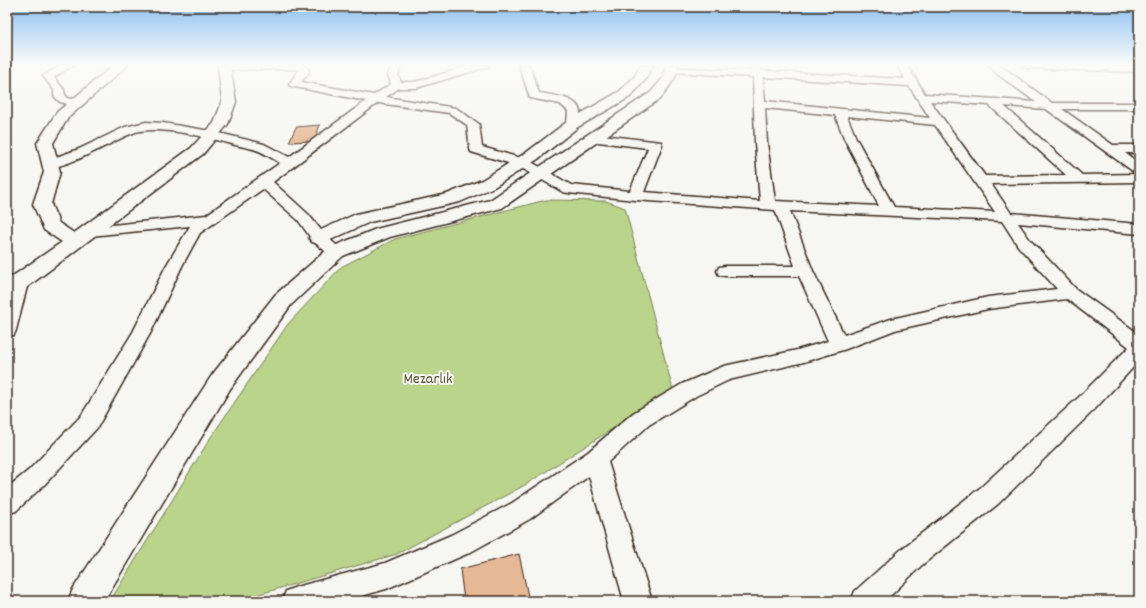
<svg xmlns="http://www.w3.org/2000/svg" width="1146" height="608" font-family="Dekko,sans-serif">
<style>
.green{fill:#bad48b;stroke:#7a7f54}
.building{fill:#e5b896;stroke:#3b2a1e}
.lines{fill:none;stroke-linecap:round;stroke-linejoin:round}
.minor-casing{stroke:#3b2a1e;stroke-width:3}
.tertiary-casing{stroke:#3b2a1e;stroke-width:3}
.minor{fill:#f6f6f2;fill-rule:evenodd}
.tertiary{fill:#f6f6f2;fill-rule:evenodd}
.labels{text-anchor:middle;dominant-baseline:central;stroke-width:4;stroke-linejoin:round;paint-order:stroke}
.park-label{font-size:16px;fill:#5b5439;stroke:#f6f6f2}
</style>
<rect width="100%" height="100%" fill="#f6f6f2"/>
<filter id="ink" filterUnits="userSpaceOnUse"><feTurbulence type="fractalNoise" baseFrequency=".025" numOctaves="2"/><feDisplacementMap in="SourceGraphic" scale="8" xChannelSelector="R" yChannelSelector="G"/><feConvolveMatrix kernelMatrix="1 2 1 2 8 2 1 2 1" color-interpolation-filters="sRGB"/></filter>
<g filter="url(#ink)">
<path class="green" d="M546 200 606 201 625 208 673 390 525 485 397 554 236 601H110L211 437 288 324 341 267 395 239Z"/>
<path class="building" d="M320 125 314 141 289 142 296 127Z
M519 554 529 601H464L460 569Z"/>
<g class="lines">
<g class="minor-casing">
<path id="minor" d="M61 65H74L54 77 64 90 65 95 68 98 80 101 82 103 80 105 76 106 60 102 54 96V90L43 76Z
M224 65H303L309 69 308 74 301 82 374 95 391 84 388 75 391 65H401L398 75 401 82H415L472 65H488L487 67 416 88H399L386 97 456 108 479 124 482 147 528 160 571 185 630 191 648 148 590 141 588 138 590 135 594 134 661 142 662 145 644 192 760 201 755 143 753 77 672 72 667 69 668 67 752 71 750 65H760L762 71 905 79 897 65H907L925 94 1036 102 997 74 989 65H1000L1052 103H1139V109H1062L1113 145H1139V153H1125L1139 163V173L1134 172 1046 109 1004 106 1082 175 1139 174V182L991 184 1011 213 1139 224V234L1018 223 1030 240 1076 289 1139 334V361L1095 409 998 504 922 565 885 601H851L855 591 904 547 980 488 1079 397 1129 347 1067 299 988 309 895 330 846 349 804 362 729 380 696 396 649 425 608 462 652 601H624L589 476 530 519 469 553 386 589 345 601H282L286 591 296 587 385 563 451 535 512 503 588 452 633 413 682 384 724 366 797 350 828 341 799 276H725L719 275 717 271 719 267 725 266H795L775 210 635 200 568 193 563 192 518 166 471 152 470 149 467 125 449 113 378 103 273 182 308 214 325 235 344 252 342 255 336 257 330 255 313 241 298 220 263 189 200 233 182 266 151 332 97 428 45 484 16 511 7 514V488L29 470 81 416 133 332 166 266 190 226 90 236 84 234 82 231 84 228 206 215 280 163C273 159 266 154 259 151 252 148 243 147 235 145 210 138 157 124 133 133 114 140 64 171 45 167L43 164 45 161 79 149 125 127 146 122 163 123 211 131 264 144 289 157 366 101 290 86 289 84 299 70 295 69 221 70 220 68ZM763 77 909 86 930 118 765 101ZM930 101 989 105 1066 175 985 176ZM765 108 835 115 844 138 879 206 775 201 767 143ZM847 116 935 125 995 212 894 207 856 138ZM790 211 1002 221 1018 246 1057 289 988 297 891 319 844 335 813 271Z
M519 65H529L539 93C551 95 581 97 580 114 579 119 580 123 577 127H569L567 124 568 111 560 104 530 98Z
M1021 65 1139 66V72L1026 68Z
M19 278 25 279 28 283 16 330 14 335 7 336V295L13 279Z"/>
</g>
<g class="tertiary-casing">
<path id="tertiary" d="M114 65H128L68 118 53 143 60 172 51 204 59 223 74 233 191 148 214 123 222 102 218 65H230L236 102 228 124 203 154 26 288 7 295V280L62 242 44 230 33 204 44 172 37 143 57 112Z
M641 65H653L645 80 630 97 578 127 538 159 494 187 460 202 370 222 326 242 319 244 312 242 309 238 312 234 356 214 447 194 482 180 527 152 568 121 620 91 635 76Z
M666 65H678L675 78 661 98 502 208 390 237 343 256 291 305 230 389 104 601H68L73 589 212 375 275 295 329 248 376 229 490 200 651 92 663 78Z"/>
</g>
<use href="#minor" class="minor"/>
<use href="#tertiary" class="tertiary"/>
</g>
</g>
<linearGradient id="sky" x2="0" y2="1"><stop stop-color="#8bc0f1"/><stop offset="0.43" stop-color="#fbfbf9"/><stop offset="1" stop-color="#fbfbf9" stop-opacity="0"/></linearGradient>
<rect width="1146" height="150" fill="url(#sky)"/>
<g class="labels">
<g class="park-label">
<text x="428" y="379">Mezarlık</text>
</g>
</g>
<rect width="1146" height="608" fill="none" stroke="#f6f6f2" stroke-width="24"/>
<rect x="12" y="12" width="1122" height="584" fill="none" stroke="#3b2a1e" stroke-width="1.5" filter="url(#ink)"/>
</svg>
